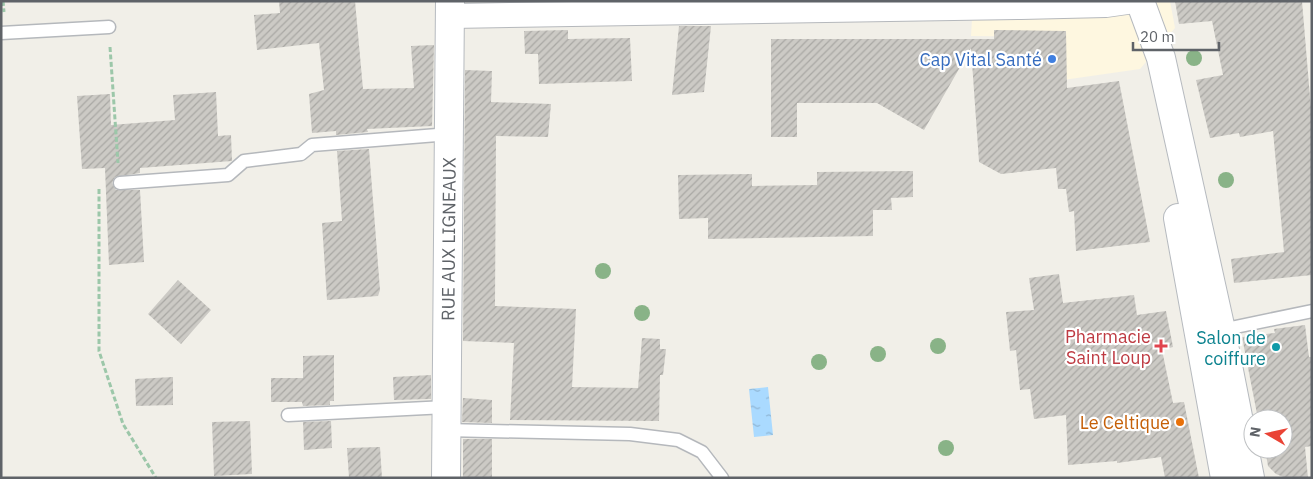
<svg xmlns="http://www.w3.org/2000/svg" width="1313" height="479" font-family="'IBM Plex Sans',sans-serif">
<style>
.commercial{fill:#fef7e0}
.water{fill:url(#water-ripples)}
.building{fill:url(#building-hatch)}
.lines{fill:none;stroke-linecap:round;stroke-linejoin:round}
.lane-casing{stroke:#b5b8bc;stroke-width:15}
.street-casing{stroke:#b5b8bc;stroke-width:26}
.secondary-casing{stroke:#b6babf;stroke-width:30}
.path{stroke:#9cc7a9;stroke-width:3;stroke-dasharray:5 2.5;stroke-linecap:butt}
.lane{stroke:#fff;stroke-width:12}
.street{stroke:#fff;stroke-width:24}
.secondary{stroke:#fff;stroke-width:28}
.tree{fill:#89b387}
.shop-dot{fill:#3f7fe0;stroke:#fff;stroke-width:2}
.health-dot{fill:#e0444e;stroke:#fff;stroke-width:2}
.culture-dot{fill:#0f9aa8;stroke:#fff;stroke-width:2}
.food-dot{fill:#e8710a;stroke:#fff;stroke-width:2}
.labels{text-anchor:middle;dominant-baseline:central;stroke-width:4.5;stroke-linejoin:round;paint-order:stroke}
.shop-label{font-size:18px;fill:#366cbe;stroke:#fff;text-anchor:end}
.street-label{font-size:18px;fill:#5f6368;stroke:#fff}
.health-label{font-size:18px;fill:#be3a42;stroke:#fff;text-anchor:end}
.culture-label{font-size:18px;fill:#0d838f;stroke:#fff;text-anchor:end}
.food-label{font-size:18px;fill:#c56008;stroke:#fff;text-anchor:end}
</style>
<defs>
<pattern id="water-ripples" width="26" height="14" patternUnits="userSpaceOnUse" patternTransform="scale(1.25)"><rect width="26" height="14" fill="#aadaff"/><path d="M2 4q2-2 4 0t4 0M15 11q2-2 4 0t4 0" fill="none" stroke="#8eb4d2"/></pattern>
<pattern id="building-hatch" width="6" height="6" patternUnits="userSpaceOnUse" patternTransform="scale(1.25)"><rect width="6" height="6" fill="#cccac5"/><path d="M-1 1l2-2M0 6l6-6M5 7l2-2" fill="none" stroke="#a9a8a4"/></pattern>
</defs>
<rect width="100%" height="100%" fill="#f1efe8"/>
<path class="commercial" d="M973 1H1170L1175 28 1140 69 1056 81 1053 37 971 36Z"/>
<path class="water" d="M768 387 773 435 754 437 749 389Z"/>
<path class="building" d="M279 1H355L363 89 414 88 411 46 434 45 432 126 367 129 368 132 336 135V131L312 133 309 94 324 90 319 43 257 50 254 15 280 13Z
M1175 1H1302L1312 121V275L1234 283 1231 259 1284 252 1273 131 1240 137 1239 133 1210 138 1196 80 1223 75 1212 21 1179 24Z
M679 26H711L704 92 672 95Z
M568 30V39L630 38 632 81 539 84 538 54H525L524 31Z
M994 30 1066 31 1067 88 1119 81 1150 242 1076 251 1074 211 1069 212 1066 189H1058L1056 168 1001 174 979 162 971 48 924 130 877 103H797V137H771V39H994Z
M465 70 492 71 491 102 551 104 548 137 496 136 495 306 576 309 572 387 638 388 642 338 660 339V349H666L663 375H660L659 421 510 420 514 343 463 341Z
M216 92 218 136 231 135 232 161 140 168V173L115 177 112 183 116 190H140L144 262 109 265 105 168 82 169 77 96 110 94 111 125 175 120 173 95Z
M369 149 380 290 378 296 327 300 322 223 342 221 337 151Z
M913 171V197L891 198 892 210H873V236L708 239V218L679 219 678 175 752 174V186L817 185V172Z
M1059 274 1063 303 1134 295 1137 315 1166 311 1173 347 1162 350 1173 403 1184 402 1199 478H1165L1161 457 1117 463V461L1068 465 1066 415 1034 419 1030 389 1020 390 1016 350 1010 351 1006 312 1034 310 1029 278Z
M178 280 211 310 181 344 148 314Z
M1305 325 1309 357H1312V446L1305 447 1308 478H1286L1276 474 1268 466 1265 449H1283V419H1258L1242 337 1275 333 1274 329Z
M334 355V401H330V405L303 406 302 402H271V378H303V356Z
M431 375V399L394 400 393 377Z
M173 377V405L136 406 135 379Z
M463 398 492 400V423L462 422Z
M250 421 252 474 214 476 212 422Z
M331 421 332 448 304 450 303 422Z
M463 439H492V478H463Z
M380 447 382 478H349L347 448Z"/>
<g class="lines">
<g class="lane-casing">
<path id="lane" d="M1 33 109 27
M120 183 228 175 244 161 301 154 312 145 450 134
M1221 330 1312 311
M288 415 446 407
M445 430 630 434 678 440 702 452 722 478"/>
</g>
<g class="street-casing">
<path id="street" d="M451 16 1021 7 1106 5 1134 1"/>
</g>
<g class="secondary-casing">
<g id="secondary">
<path d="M1140 1 1161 58 1221 330 1250 478"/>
<path d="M1178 218 1225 478"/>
<path id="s1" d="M446 478 450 1"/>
</g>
</g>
<path class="path" d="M3 1 4 12
M110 47 118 163
M99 189V351L123 424 156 478"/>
<use href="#lane" class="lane"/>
<use href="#street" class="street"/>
<use href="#secondary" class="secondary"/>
</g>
<g class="tree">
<circle cx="1194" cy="58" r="8"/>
<circle cx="1226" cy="180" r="8"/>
<circle cx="603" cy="271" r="8"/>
<circle cx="642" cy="313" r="8"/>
<circle cx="938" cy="346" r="8"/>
<circle cx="878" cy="354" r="8"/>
<circle cx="819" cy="362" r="8"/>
<circle cx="946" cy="448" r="8"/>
</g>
<circle class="shop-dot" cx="1052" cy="59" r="5"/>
<path class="health-dot" d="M1158.5 338.5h5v5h5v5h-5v5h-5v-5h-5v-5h5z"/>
<circle class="culture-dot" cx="1276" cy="347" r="5"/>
<circle class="food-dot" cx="1180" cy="422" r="5"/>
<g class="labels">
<g class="shop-label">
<text x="1042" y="59">Cap Vital Santé</text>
</g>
<g class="street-label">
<text stroke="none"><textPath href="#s1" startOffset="239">RUE AUX LIGNEAUX</textPath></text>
</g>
<g class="health-label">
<text x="1151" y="336">Pharmacie<tspan x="1151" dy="21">Saint Loup</tspan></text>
</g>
<g class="culture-label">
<text x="1266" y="337">Salon de<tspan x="1266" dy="21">coiffure</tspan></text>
</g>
<g class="food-label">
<text x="1170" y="422">Le Celtique</text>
</g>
</g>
<rect width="1313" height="479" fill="none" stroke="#5f6368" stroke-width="5"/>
<g transform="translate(1268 434) rotate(279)"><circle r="24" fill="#ffffff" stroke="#bfc1c3"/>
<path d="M0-4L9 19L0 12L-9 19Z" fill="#ea4335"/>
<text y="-8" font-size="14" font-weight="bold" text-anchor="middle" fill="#5f6368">N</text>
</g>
<path d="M1133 42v8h86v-8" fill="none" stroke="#5f6368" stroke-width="2.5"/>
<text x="1140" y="42" font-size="15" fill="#5f6368" stroke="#ffffff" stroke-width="4" paint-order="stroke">20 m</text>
</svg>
